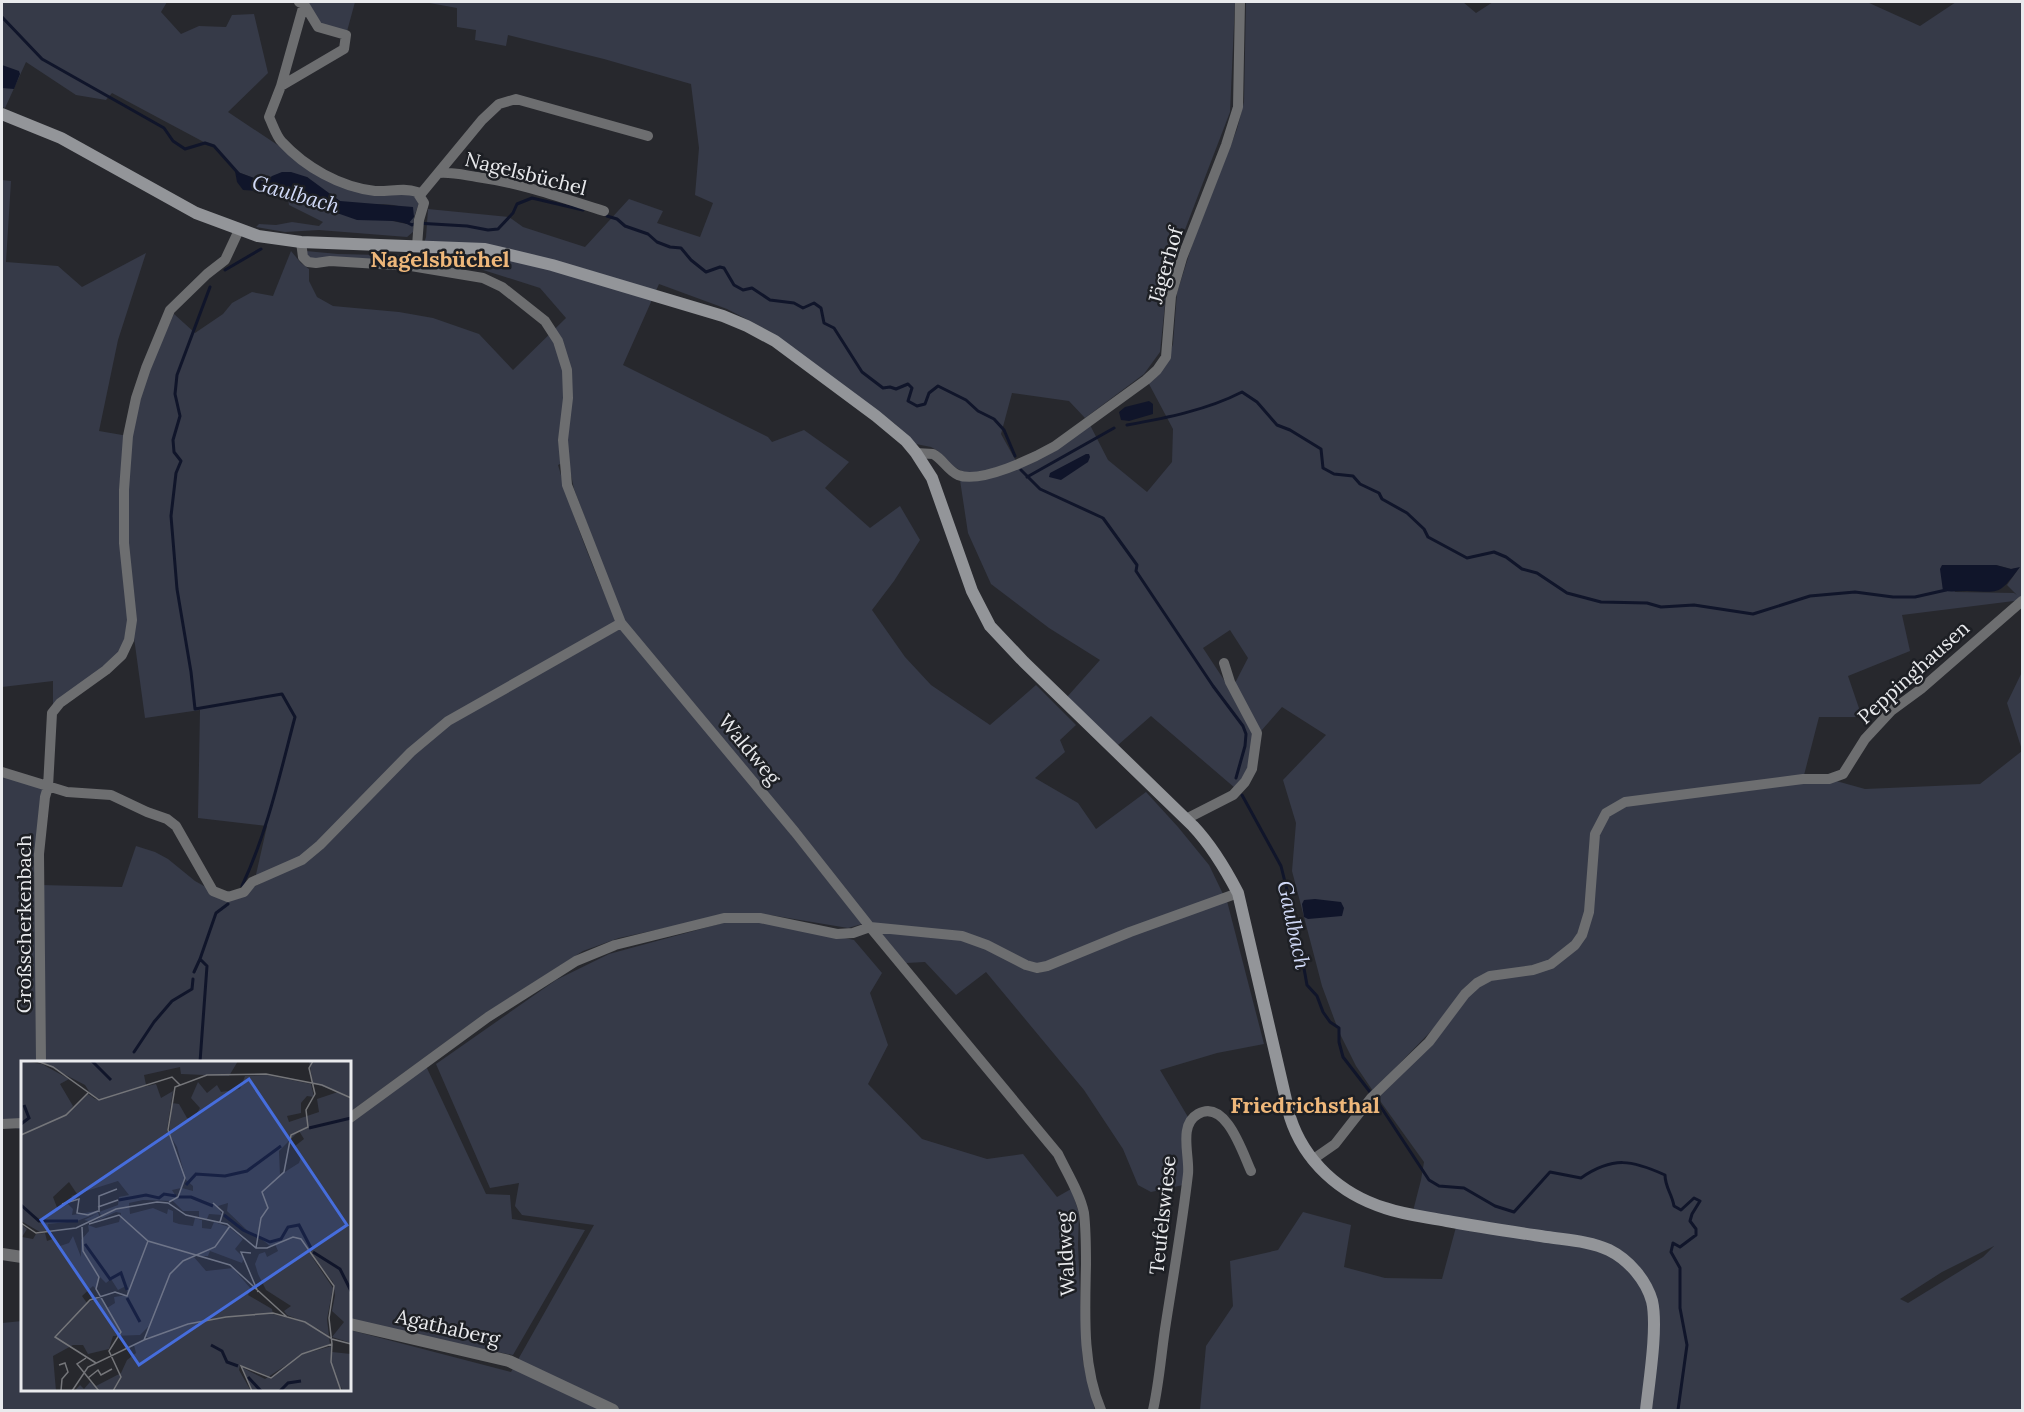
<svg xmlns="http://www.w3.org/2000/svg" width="2024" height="1412" font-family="Lora,serif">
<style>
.green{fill:#363a48;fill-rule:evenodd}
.water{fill:#10152a}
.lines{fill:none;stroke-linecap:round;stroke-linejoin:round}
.stream{stroke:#10152a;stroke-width:3}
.minor{stroke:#6d6e70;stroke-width:10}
.tertiary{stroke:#6d6e70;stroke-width:12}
.secondary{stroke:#939599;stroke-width:12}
.labels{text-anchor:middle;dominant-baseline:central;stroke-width:5;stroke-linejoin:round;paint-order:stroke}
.street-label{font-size:20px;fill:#e9eaed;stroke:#1d1f24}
.water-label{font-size:21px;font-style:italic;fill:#d0d9f7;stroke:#1d1f24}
.quarter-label{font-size:22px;font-weight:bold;fill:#eeb77a;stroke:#1d1f24}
.inset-river{fill:none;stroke:#10152a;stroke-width:3}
.inset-road{fill:none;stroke:#75767a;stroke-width:1.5}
.view{fill:#466ddc;fill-opacity:0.15;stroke:#466ddc;stroke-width:3}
.inset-edge{fill:none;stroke:#e9eaed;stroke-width:3}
</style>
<rect width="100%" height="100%" fill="#27282d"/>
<path class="green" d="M2 2H167L161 12 181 34 199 26 226 27 232 15 254 14 268 73 228 112 333 182 410 193 420 200 414 217 413 232 407 237 319 230 285 232 256 227 259 224 276 225 292 222 319 226 323 222 289 205 288 198 318 206 407 224 398 206C380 202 360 207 342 202 332 198 316 184 307 177L265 182 235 171 215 148 112 93 106 100 76 95 26 62 5 108 2 107Z
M304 2H355L346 35 318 27Z
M424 2H1235L1230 112 1181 240 1167 285 1160 352 1144 374 1085 418 1069 401 1012 393 1001 434 1016 461 988 471 965 473 951 465 938 451 931 447 916 444 895 424 771 332 727 309 659 284 623 365 768 437 772 442 804 430 849 462 825 488 870 528 900 506 920 540 894 581 872 610 905 657 931 685 990 725 1036 685 1076 725 1060 740 1065 752 1035 778 1078 803 1096 829 1146 792 1178 827 1209 865 1223 894 1042 965H1034L988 941 872 925 623 619 574 489 568 460 558 465C573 519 594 571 617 622L445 721 301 858 255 879 267 826 198 818 200 710 145 718 132 623 122 655 53 710V681L2 687V180L11 181 6 262 58 266 82 287 146 253 118 340 99 431 128 436 136 398 174 314 195 333 223 314 232 303 252 292 273 296 291 251 301 263 309 269V281L317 297 333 306 399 312 433 318 479 334 513 370 566 318 540 288 480 269 418 262 314 260 307 257 306 251 338 254 420 256 426 237 428 209 509 217 523 227 585 247 629 199 663 211 657 223 700 237 713 203 695 195 699 148 691 84 604 59 508 35 506 46 475 40 476 30 457 27V8Z
M1246 2H1463L1476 13 1493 2H1867L1920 26 1956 2H2022V600L1902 615 1910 651 1848 676 1862 717H1819L1803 779H1829L1865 789 1980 784 2022 751V1410H1200L1206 1346 1233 1306 1230 1261 1278 1250 1303 1212 1351 1225 1344 1267 1385 1278 1442 1279 1456 1227 1413 1211 1421 1180 1424 1162 1378 1098 1432 1044 1433 1029 1373 1091 1356 1066 1339 1032 1322 986 1292 871 1296 823 1283 780 1326 735 1282 707 1261 731 1234 685 1248 658 1230 630 1203 648 1228 686 1253 733 1250 762 1243 778 1235 788 1151 716 1118 745 1067 697 1100 660 1049 628 991 584 968 533 960 480H975L1090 425 1108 460 1147 492 1172 462 1173 429 1149 384 1166 365 1173 344 1177 293 1193 242 1237 129 1244 102ZM1950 565H1996L2011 569 2019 568 2007 585 2017 595 2014 593 1955 592ZM1994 1246 1983 1257 1908 1303 1900 1299 1942 1272Z
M620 629 744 775 862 924 848 928 770 915H725L619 938 583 951 484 1014 350 1112V1062H22V1130L2 1124V773L48 787 40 885 122 887 136 846 155 852 168 859 195 881 213 891 244 892 303 861 386 778 450 722Z
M2022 672V750L2007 703Z
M1227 901 1264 1044 1217 1053 1160 1070 1188 1117 1183 1185 1151 1192 1138 1185 1123 1149 1084 1090 986 972 956 995 925 962 906 963 879 931 961 938 1039 973 1132 935Z
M730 921 779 924 854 940 882 973 870 993 888 1045 868 1084 922 1139 987 1159 1023 1154 1057 1197 1071 1189 1079 1213 1078 1244 1083 1362 1095 1410H2V1323L22 1321V1390H350V1330L511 1372 594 1225 522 1215 515 1206 519 1183 490 1188 436 1064 556 980 609 954Z
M426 1066 486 1194 510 1195 512 1219 585 1230 513 1355 398 1332 350 1319V1121Z"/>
<path class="water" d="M2 65 19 71 20 74 14 89 2 88Z
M235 171 265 182 272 176 282 172H291L307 177 340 201 413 207 414 217 408 224 394 221 357 220 317 206 261 191 243 190 237 182Z
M1149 401 1153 404V414L1129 421 1121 420 1119 412 1125 407Z
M1086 454H1089L1090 457 1088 462 1061 480 1049 477 1050 473Z
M1942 565H1996L2011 569 2020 567C1998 596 2001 592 1967 591 1959 591 1952 592 1943 591L1940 569Z
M1315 899 1341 902 1344 908 1342 916 1308 919 1304 917 1302 904 1304 900Z"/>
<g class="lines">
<path class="stream" d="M2 17 42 59 164 128 173 141 185 149 205 143 214 146 238 173
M607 216 617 219 625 226 648 234 657 242 670 247 681 248 691 260 706 272 720 267 724 268 734 285 743 290 752 288 770 300 794 303 803 308 814 303 821 308 824 323 834 328 862 372 883 388 890 387 896 389 908 384 912 388 908 401 917 406 925 404 929 393 938 386 966 400 978 411 994 419 1004 430 1015 456
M406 222 412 225 416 223 467 226 488 230 498 229 513 213 517 204 532 198 583 210
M225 270 261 249
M210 287 177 375 175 394 180 416 173 440 174 452 181 461 176 473 171 516 177 589 191 672 195 709 282 694 295 717C280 774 267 833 242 886
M1127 425C1166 418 1207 410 1242 392L1257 402 1277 425 1290 430 1321 449 1323 468 1334 474 1353 476 1360 484 1379 493 1382 499 1407 513 1424 529 1428 537 1467 558 1494 552 1506 557 1522 569 1537 573 1567 593 1601 602 1647 603 1661 607 1694 605 1753 614 1810 596 1855 592 1893 597H1915L1946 590
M1021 470 1040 489 1103 518 1137 565 1136 571 1213 686 1243 726 1246 734 1245 746 1236 778
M1027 477 1114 428
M1242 795 1281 866 1297 930 1307 985 1317 996 1323 1012 1330 1022 1339 1028V1042L1343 1057 1377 1101 1429 1180 1439 1186 1464 1188 1495 1206 1514 1212 1550 1172 1581 1178C1613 1156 1632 1160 1665 1175 1665 1187 1672 1194 1674 1206L1681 1210 1694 1198 1700 1201 1692 1214 1690 1221 1696 1229V1235L1680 1247 1673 1243 1671 1252 1680 1268V1308L1687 1345 1678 1410
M194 972 200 959
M134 1052 154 1022 172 1001 192 989 193 979
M200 1062 207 966 200 959 216 913 228 904"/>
<path class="minor" d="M299 2 304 4 318 27 346 35 344 49 281 86 269 117C273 125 276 136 282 142 305 167 340 187 375 191 389 192 403 187 417 192L424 203 419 220 417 246
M281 86 304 4
M439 173C452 172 464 175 477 177 521 183 562 198 604 211
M420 195 482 120 499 104 516 99 648 136
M301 242 303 257 308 262 316 263 330 261 411 266 483 278 502 287 545 321 558 341 567 370 568 398 563 440 567 485 621 623 795 832 870 927 1058 1154C1067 1173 1080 1193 1084 1213 1086 1230 1086 1247 1086 1264 1085 1313 1082 1365 1101 1410
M916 453 933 454C943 459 947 470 958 475 981 484 1034 458 1055 446L1146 380 1157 370 1166 357 1171 296 1182 258 1226 145 1238 107 1240 2
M2 772 67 792 111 795 147 812 167 819 176 826 213 891 228 897 244 892 252 882 302 860 320 845 411 752 448 721 621 623
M1186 819 1233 795 1245 782 1252 769 1257 733 1230 682 1224 663
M41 1062 39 854 45 797 48 787 52 713 60 703 106 670 122 655 129 640 132 620 124 543V490L128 436 136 398 146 368 170 310 207 274 225 260 239 230
M350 1118 488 1017 576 961 615 945 724 918H760L837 934 853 933 870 927 962 936 987 945 1026 965 1037 968 1047 966 1130 932 1238 893
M2 1124 22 1123
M1312 1160 1335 1144 1371 1098 1429 1042 1465 994 1477 983 1490 976 1533 970 1551 964 1575 945 1582 935 1589 912 1595 834 1606 813 1625 802 1803 779H1829L1843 774 1865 739 1891 711 1921 689 2022 601
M1153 1410C1159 1384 1161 1356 1165 1329 1173 1277 1182 1226 1188 1174 1190 1156 1178 1125 1198 1114 1226 1098 1243 1154 1251 1171"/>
<path class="tertiary" d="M2 1254 22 1257
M350 1324 509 1361 613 1410"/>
<path class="secondary" d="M2 114 61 138 196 213 258 236 301 242 485 249 552 265 723 316 747 326 775 341 876 416 906 441 916 453 932 478 972 591 990 626 1024 662 1193 826C1212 846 1225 868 1238 893L1290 1117C1304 1161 1340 1194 1385 1208 1405 1215 1427 1217 1447 1221 1480 1227 1514 1232 1547 1237 1567 1240 1590 1241 1609 1250 1629 1260 1646 1280 1652 1301 1658 1327 1649 1382 1646 1410"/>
</g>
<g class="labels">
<g class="street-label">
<text transform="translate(526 173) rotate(14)">Nagelsbüchel</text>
<text transform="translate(1165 265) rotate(-74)">Jägerhof</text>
<text transform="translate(1913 672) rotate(-42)">Peppinghausen</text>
<text transform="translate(750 749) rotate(50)">Waldweg</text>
<text transform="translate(23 924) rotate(-90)">Großscherkenbach</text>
<text transform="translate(1162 1215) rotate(-84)">Teufelswiese</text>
<text transform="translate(1065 1254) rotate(-93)">Waldweg</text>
<text transform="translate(448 1327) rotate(13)">Agathaberg</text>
</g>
<g class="water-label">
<text transform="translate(296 194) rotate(16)">Gaulbach</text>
<text transform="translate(1294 925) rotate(78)">Gaulbach</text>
</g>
<g class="quarter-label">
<text x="440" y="259">Nagelsbüchel</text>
<text x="1305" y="1105">Friedrichsthal</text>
</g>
</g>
<g transform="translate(21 1061)">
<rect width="330" height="330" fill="#27282d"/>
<path d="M0 0 21 3 48 18 39 23 52 45 48 51 67 33 74 38 80 39 71 35 64 24 18 0H217L208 15 160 13 159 6 123 14 125 24 122 26 135 23 140 37 152 30 146 69 164 115 160 127 151 129 156 137 161 127 172 130V125L165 119 156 86 148 73 151 42 158 43 166 57 172 58 179 47 170 37 177 21 186 32 196 24 200 31 219 28 224 15 246 14 290 23 293 36 286 35 280 42V52L266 55 268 61 298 51 296 38 317 31 292 22 288 0H330V37L320 33 330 38V282L311 276 323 261 311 250 314 234 312 221 291 196 312 227 306 258 308 275 294 266 308 277 309 283 280 293 250 316 219 304 218 309 230 330H53L59 324 63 328 69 321 75 325 100 312 106 299 115 292 113 284 130 277 125 276 127 266 119 274 92 275 88 288 67 293 62 284H52L32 295 35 330H0V163L6 168 1 176 12 178 15 173 24 172 26 180 34 177 39 185 48 182 52 175 60 196V179L68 170 67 164 75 167 98 161 100 152 95 151 69 163 81 156 78 151 97 144 98 136 108 134 97 120 56 133 55 139 50 135 56 133 48 121 32 136 37 149 47 143 52 148 51 154 76 150 78 154V155L62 164 68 160 63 159 77 152 56 160 27 163 28 170 19 171 0 160ZM278 70 283 78 274 85 280 96 278 102 259 114 258 90ZM122 139 152 140 162 150H178V156L186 158 188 153 201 154 197 145 207 142 206 150 229 172 237 176 239 164 238 176 249 185 254 183 257 190 246 196 244 191 238 193 234 203 237 213 245 229 270 245 263 250 266 254 286 262 252 253 251 248 227 234 230 228 212 207 185 210 173 196 159 202 173 194 158 189 180 195H187L189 190 221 202 223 197 214 188 222 178 208 166 203 173 208 166 193 161 190 168 181 167V159L174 157 172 165 158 163 152 161V150L147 148 146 153 132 147 109 153 108 142ZM78 215 85 222 90 218 97 229 105 225 107 234 93 236 94 242 86 247 79 236 66 242 61 235 72 225 75 228ZM311 285V291L330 293V330H321V325L320 330H231L220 306 244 318 282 293Z" fill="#363a48" fill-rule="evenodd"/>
<path class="inset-river" d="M71 0 90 19M0 63 8 57 3 44M288 67 330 57M165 124 175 113 204 115 226 110 260 85M157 136H170L192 145M98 139 125 134 138 137 143 133 155 135M0 144 18 160H57M203 154 222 169 249 181 260 178 267 166 278 164 290 187M64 183 89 218 100 212 106 229M292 191 319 208 330 230M106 237 119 261M190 284 201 290 206 301 217 305M227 316 240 330M259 330 267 322 280 320"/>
<path class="inset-road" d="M16 0 32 6 78 39 151 16 159 24M0 74 45 54 67 32M148 141 157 136 164 117 147 69 154 26 186 14 245 13 301 24 330 37M192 142 202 151 199 161M41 143 58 138 56 152 67 154 77 150M77 146 97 139M78 151V135L96 128M0 162 15 172 55 167 95 148 136 141 147 142 165 154 206 163 235 187H246L272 176 280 178 313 225 308 257 311 283 281 293 250 317 220 305 231 330M68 163 98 154 127 180 209 204 266 256M61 166 62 190 78 216 75 228 100 271 88 290 100 316 92 330M235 187 240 157 247 147 241 131 263 111 270 74 287 66 285 49 294 33 288 7 292 0M230 192 220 191 237 231M123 279 149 213 162 200 194 186 209 165M311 283 310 301 320 330M65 297 56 303 78 330M75 302 34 276 69 239 94 231 106 235 127 180M38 304 44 302 47 311 41 318 40 330M67 317 77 309 80 314 91 308M51 330 67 306 123 279 167 263 205 256 252 252 284 261 311 278 330 283"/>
<path class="view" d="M228 18 326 164 118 304 20 159Z"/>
<rect width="330" height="330" class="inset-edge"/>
</g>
<rect width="2024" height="1412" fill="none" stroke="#e9eaed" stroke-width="6"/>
</svg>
